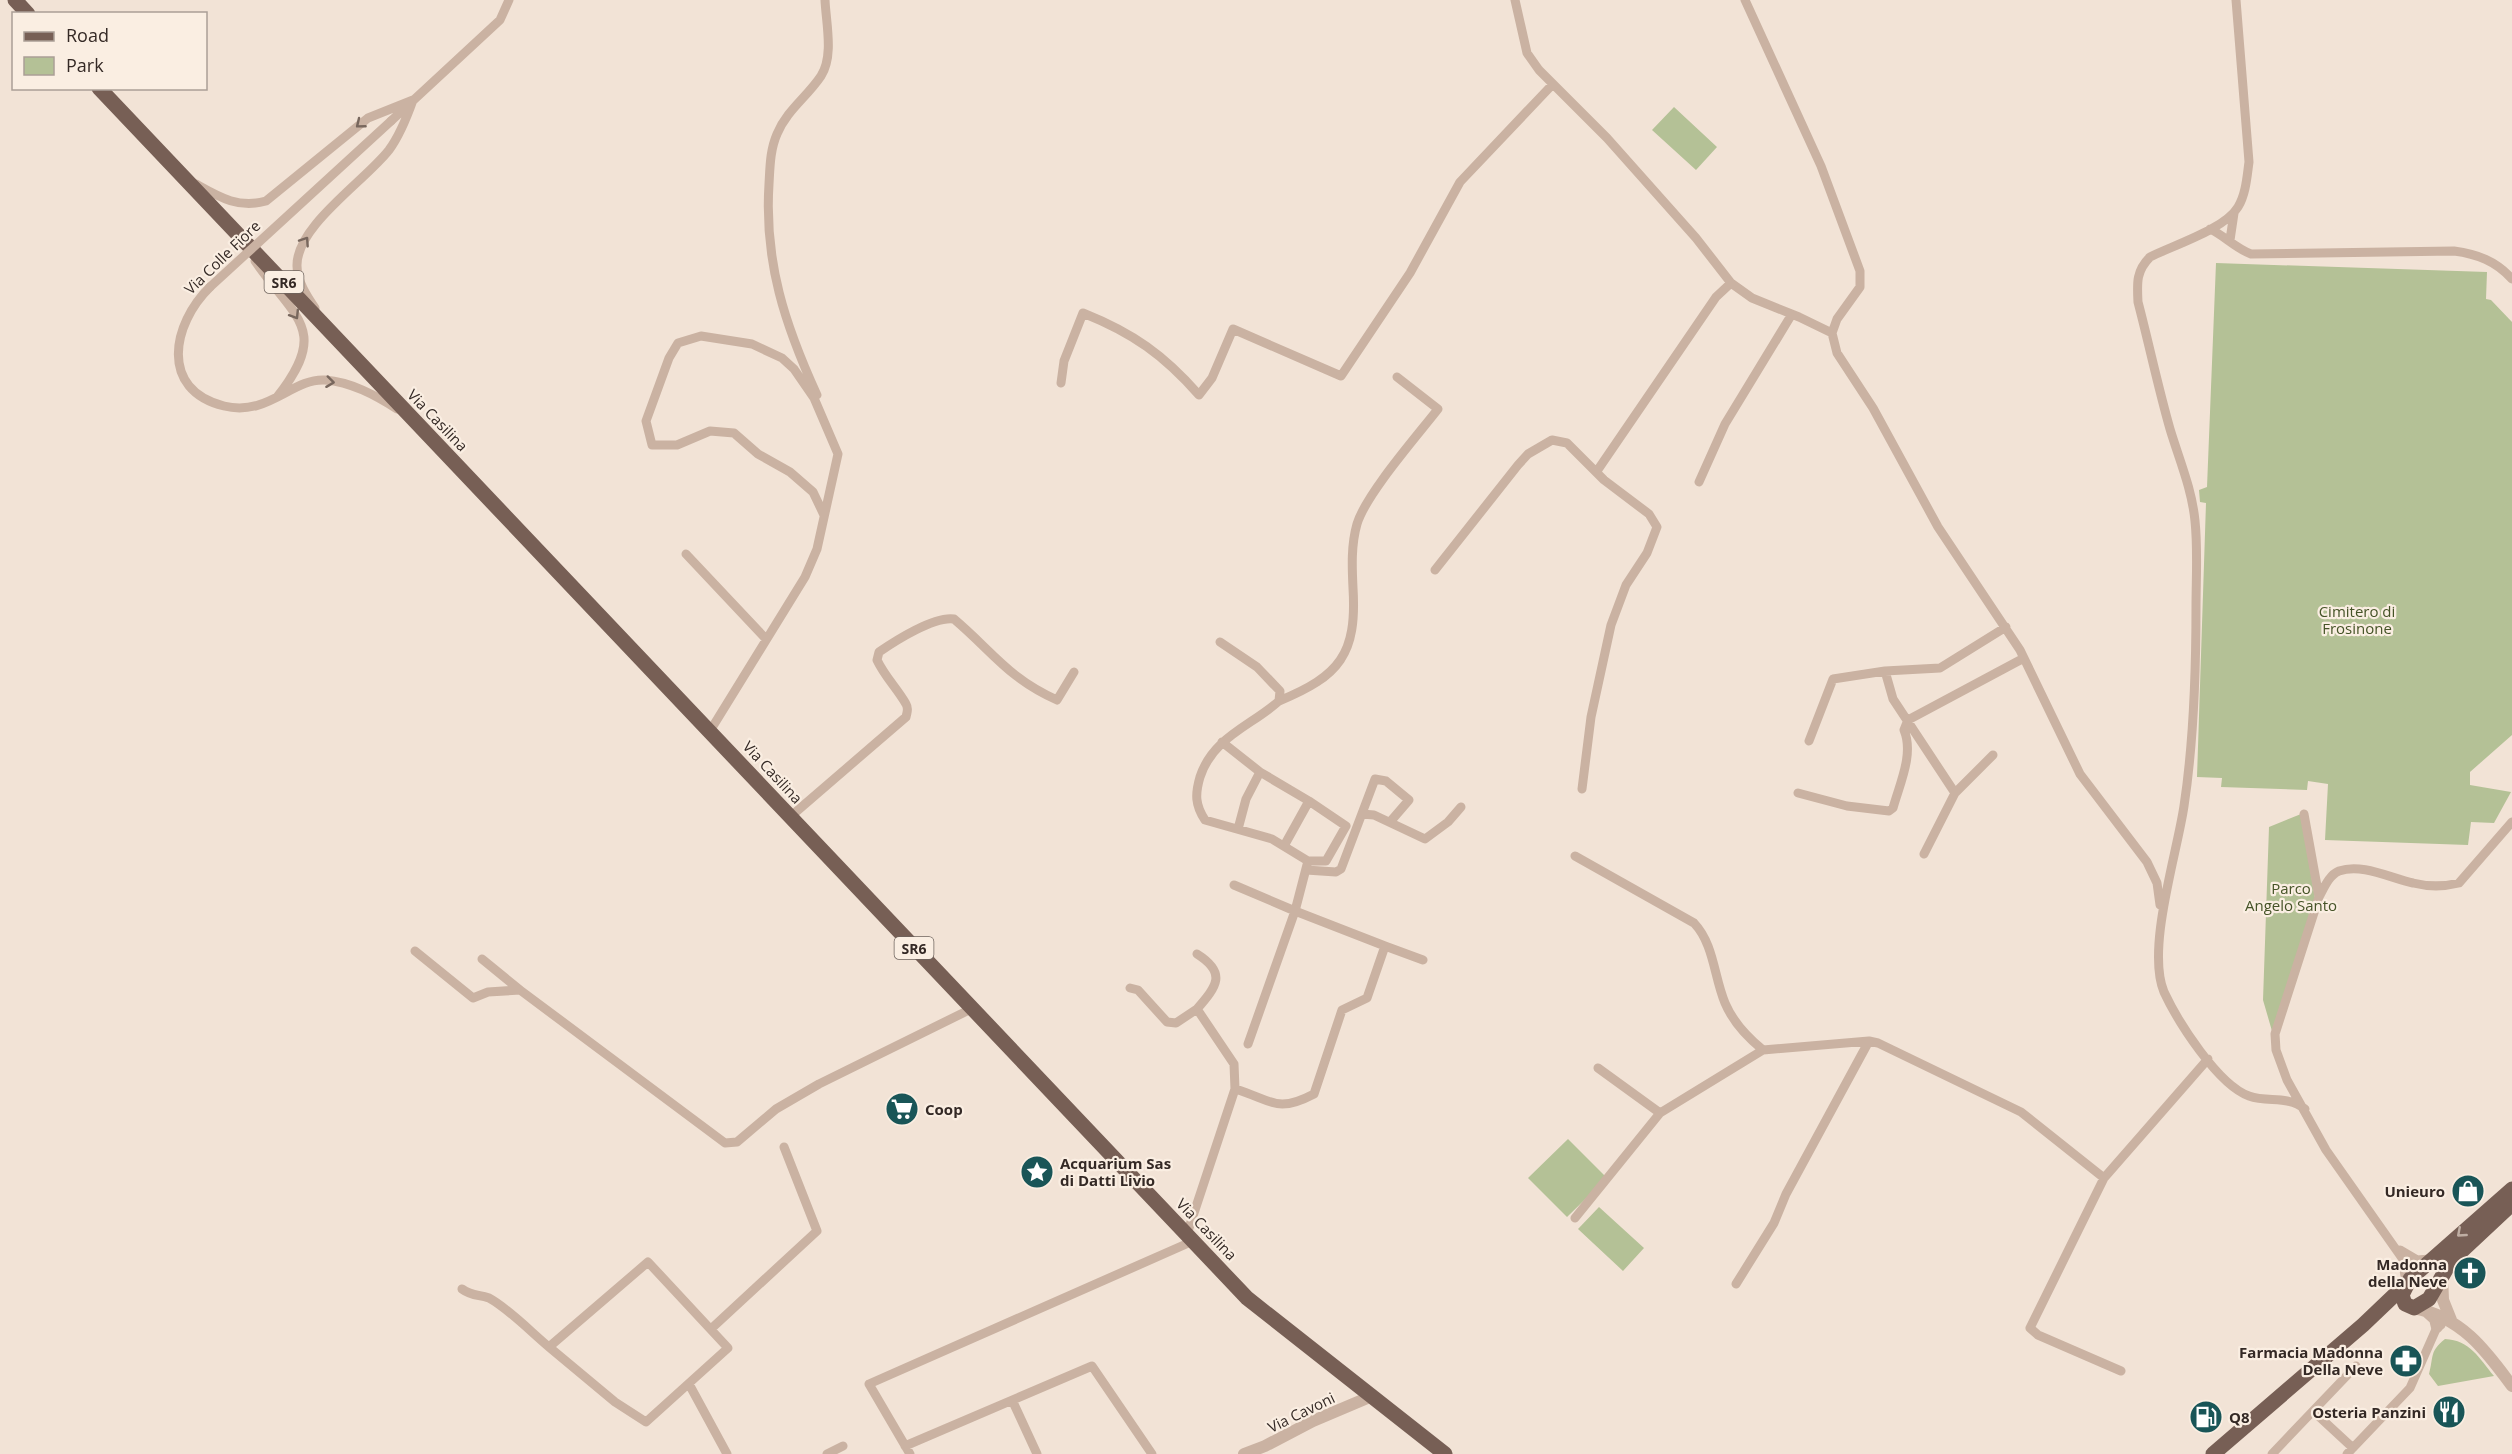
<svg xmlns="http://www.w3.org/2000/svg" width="2512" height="1454" font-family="'Open Sans',sans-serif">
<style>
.green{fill:#b4c196}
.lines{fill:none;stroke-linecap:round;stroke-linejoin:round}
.minor{stroke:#cab2a2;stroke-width:9}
.tertiary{stroke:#cab2a2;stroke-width:12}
.primary{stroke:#775f55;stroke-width:15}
.minor-bridge{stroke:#cab2a2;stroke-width:9}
.oneway{stroke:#78675d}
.oneway2{stroke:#bfaea3}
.labels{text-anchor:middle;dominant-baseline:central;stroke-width:4.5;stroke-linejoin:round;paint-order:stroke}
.shield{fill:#faeee2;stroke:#6f645e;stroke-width:1.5}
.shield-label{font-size:14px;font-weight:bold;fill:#342925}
.street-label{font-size:15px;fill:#342925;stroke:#faeee2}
.park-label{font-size:15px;fill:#455327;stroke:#faeee2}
.poi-label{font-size:15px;font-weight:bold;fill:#342925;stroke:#faeee2;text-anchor:end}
</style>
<rect width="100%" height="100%" fill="#f2e3d6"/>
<path class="green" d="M1674 107 1717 147 1696 170 1652 130Z
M2216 263 2487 272 2486 299 2491 300 2512 322V735L2470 772V785L2511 792 2494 823 2471 822 2468 845 2325 840 2328 784 2308 781 2307 790 2221 787 2222 778 2197 777 2206 503 2200 502 2199 490 2207 487Z
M2301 814 2315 898 2272 1031 2263 1000 2269 827Z
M1568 1139 1607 1178 1567 1217 1528 1178Z
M1599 1207 1644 1248 1623 1271 1578 1229Z
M2445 1339C2470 1340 2479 1358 2494 1376L2438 1386 2429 1374C2434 1356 2429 1352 2445 1339Z"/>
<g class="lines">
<path class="minor" d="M1515 0 1527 53 1539 70 1607 138 1696 238 1731 283 1752 298 1799 317 1832 333
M1745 0 1821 166 1860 271V287L1837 319 1832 333 1837 353 1873 408 1938 527 2020 650 2080 774 2147 862 2157 883 2160 905
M2236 0 2249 162C2247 176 2246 194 2238 207 2225 229 2174 245 2150 257 2136 271 2137 283 2138 302 2149 344 2158 387 2170 429 2179 459 2192 489 2195 521 2198 549 2196 579 2196 607 2196 673 2194 740 2184 806 2177 854 2146 949 2164 992 2178 1022 2218 1085 2249 1096 2269 1103 2287 1095 2305 1109
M391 121 500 20 509 0
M196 184C219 197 239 209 266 201L368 118 413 100
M2210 229C2225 236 2235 248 2251 254L2454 251C2477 254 2496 261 2512 279
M2230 240 2234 213
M255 261C294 318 331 329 277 397
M210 287C172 324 159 390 224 406 268 417 292 378 325 380 351 382 375 395 397 409
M315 308C307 296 297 281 297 266 296 226 365 181 389 150 400 135 407 117 413 100
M1061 383 1064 361 1083 313C1133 333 1164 355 1199 395L1212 378 1233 329 1341 376 1410 273 1460 182 1552 85
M817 395C785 325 764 262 769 184 770 167 770 150 777 134 787 110 807 97 821 76 834 56 826 23 825 0
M1597 471 1716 297 1731 283
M1699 482 1725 424 1792 314
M686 554 766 639
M1435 570 1518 465 1528 454 1552 440 1567 443 1604 480 1649 514 1657 527 1647 553 1626 585 1611 625 1591 717 1582 789
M1279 701C1340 676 1357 654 1353 588 1352 567 1351 545 1357 524 1366 494 1417 436 1438 409L1397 377
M710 731 805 577 817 549 838 454 814 398 794 369 782 358 752 344 701 336 678 343 669 358 646 421 652 445H677L710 431 734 433 758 454 790 472 813 492 824 515
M1809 741 1833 679 1885 671
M1222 742 1260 772 1246 799 1238 829
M1260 772 1309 801 1284 846
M1798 793 1847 806 1889 811 1893 808C1900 783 1914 754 1904 730L1908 720 2024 658
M1955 793 1993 755
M1362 814 1374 815 1425 839 1448 822 1461 807
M2304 814 2319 897
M790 817 906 717C907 712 909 709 906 704 897 688 885 677 877 660L879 652C895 641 934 616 954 619 993 652 1008 678 1057 700L1074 672
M1924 854 1955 793 1893 699 1885 671 1940 668 2006 627
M1575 856 1694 923C1714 944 1714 977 1725 1003 1733 1022 1747 1037 1763 1050
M1308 861H1326L1346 826 1309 801
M1306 870 1336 872 1341 869 1375 779 1386 781 1409 800 1390 822
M1234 885 1295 911 1248 1044
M1385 946 1423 960
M415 951 473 998 488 992 520 990 725 1143 737 1142 776 1109 819 1084 971 1009
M1197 954C1227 973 1217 986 1197 1009L1234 1064 1235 1089
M482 959 520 990
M1130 988 1138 990 1167 1022 1176 1023 1197 1009
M1660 1113 1763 1050 1869 1041 1878 1043 2021 1112 2104 1178 2208 1059
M2104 1178 2030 1328 2038 1335 2121 1371
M1575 1218 1660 1113 1598 1068
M1187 1234 1235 1089C1272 1100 1276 1114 1314 1094L1342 1010 1367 998 1385 946 1295 911 1308 861 1272 839 1205 820C1195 805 1195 794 1200 777 1213 737 1251 726 1279 701L1280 691 1257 667 1220 642
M2400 1250 2417 1260 2430 1259
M648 1262 728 1348 646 1422 615 1402 549 1347Z
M2406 1282 2402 1258 2326 1150 2287 1080 2276 1050 2275 1034 2319 897C2324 888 2329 875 2339 871 2362 863 2390 878 2413 883 2429 887 2443 887 2459 883L2512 822
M1736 1284 1774 1223 1786 1194 1869 1041
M462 1289C473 1297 479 1294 489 1298 508 1308 532 1333 549 1347
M712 1328 817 1231 784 1147
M689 1384 727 1454
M1013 1402 1037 1454
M2313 1411 2353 1448
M905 1446 1092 1366 1152 1454
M827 1454 843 1446
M910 1454 869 1384 1193 1241
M2272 1454 2356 1366
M2347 1454 2410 1388 2437 1327 2441 1325"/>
<path class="tertiary" d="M2442 1275 2443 1300 2451 1320
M2414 1308C2461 1317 2485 1349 2512 1386
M2426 1311 2435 1319 2437 1327
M1244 1454 1265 1446 1313 1421 1372 1396"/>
<path class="primary" d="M15 0 28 14
M99 88 1247 1298 1445 1454
M2512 1189 2410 1279 2402 1295 2405 1304 2414 1308 2429 1299 2451 1261 2512 1204
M2213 1454 2363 1325 2406 1284"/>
<path class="minor-bridge" d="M210 287 391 121"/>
</g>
<defs><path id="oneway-chevron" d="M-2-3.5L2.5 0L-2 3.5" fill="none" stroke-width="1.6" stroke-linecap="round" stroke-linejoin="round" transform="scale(1.5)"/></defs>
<g class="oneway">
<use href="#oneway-chevron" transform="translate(360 124) rotate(141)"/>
<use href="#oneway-chevron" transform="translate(305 241) rotate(-56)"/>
<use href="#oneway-chevron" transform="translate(295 315) rotate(58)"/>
<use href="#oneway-chevron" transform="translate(330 382) rotate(7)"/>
</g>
<use class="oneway2" href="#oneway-chevron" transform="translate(2461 1233) rotate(139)"/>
<defs>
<g id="supermarket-disc" transform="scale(1.725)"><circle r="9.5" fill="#195557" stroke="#faeee2"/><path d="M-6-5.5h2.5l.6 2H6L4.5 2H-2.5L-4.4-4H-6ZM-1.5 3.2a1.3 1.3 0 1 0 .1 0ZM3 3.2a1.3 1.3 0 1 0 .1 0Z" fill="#fff"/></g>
<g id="sight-disc" transform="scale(1.725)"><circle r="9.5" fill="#195557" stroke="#faeee2"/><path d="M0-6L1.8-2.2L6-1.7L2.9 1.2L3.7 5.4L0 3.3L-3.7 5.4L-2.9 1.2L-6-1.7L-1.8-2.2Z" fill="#fff"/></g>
<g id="shop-disc" transform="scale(1.725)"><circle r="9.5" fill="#195557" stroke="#faeee2"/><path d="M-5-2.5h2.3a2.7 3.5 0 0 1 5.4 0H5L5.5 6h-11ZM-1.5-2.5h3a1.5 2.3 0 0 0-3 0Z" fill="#fff"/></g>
<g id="church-disc" transform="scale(1.725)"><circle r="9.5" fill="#195557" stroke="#faeee2"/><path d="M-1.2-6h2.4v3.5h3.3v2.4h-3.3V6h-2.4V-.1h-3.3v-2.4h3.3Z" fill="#fff"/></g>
<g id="pharmacy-disc" transform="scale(1.725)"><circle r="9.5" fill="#195557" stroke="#faeee2"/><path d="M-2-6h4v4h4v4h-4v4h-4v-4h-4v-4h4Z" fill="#fff"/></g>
<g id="restaurant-disc" transform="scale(1.725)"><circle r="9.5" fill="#195557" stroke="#faeee2"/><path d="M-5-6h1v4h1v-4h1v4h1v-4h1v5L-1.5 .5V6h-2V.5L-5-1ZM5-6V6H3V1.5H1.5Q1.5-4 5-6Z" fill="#fff"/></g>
<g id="fuel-disc" transform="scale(1.725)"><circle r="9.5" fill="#195557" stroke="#faeee2"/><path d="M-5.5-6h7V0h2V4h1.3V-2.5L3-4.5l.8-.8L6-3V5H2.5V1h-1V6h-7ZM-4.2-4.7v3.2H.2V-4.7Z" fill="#fff"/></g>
</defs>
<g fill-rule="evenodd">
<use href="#supermarket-disc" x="902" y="1109"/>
<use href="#sight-disc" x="1037" y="1172"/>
<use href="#shop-disc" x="2468" y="1191"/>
<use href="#church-disc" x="2470" y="1273"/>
<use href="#pharmacy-disc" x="2406" y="1361"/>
<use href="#restaurant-disc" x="2449" y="1412"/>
<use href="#fuel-disc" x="2206" y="1417"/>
</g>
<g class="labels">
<g class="shield">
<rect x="264.5" y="271" width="39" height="22" rx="4.5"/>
<rect x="894.5" y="937" width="39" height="22" rx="4.5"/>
</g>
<g class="shield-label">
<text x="284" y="282">SR6</text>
<text x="914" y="948">SR6</text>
</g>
<g class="street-label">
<text transform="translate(222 257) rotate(-44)">Via Colle Fiore</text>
<text transform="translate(438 420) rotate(46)">Via Casilina</text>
<text transform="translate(773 772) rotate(47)">Via Casilina</text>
<text transform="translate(1207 1229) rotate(46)">Via Casilina</text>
<text transform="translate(1301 1412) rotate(-26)">Via Cavoni</text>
</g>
<g class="park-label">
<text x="2357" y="611">Cimitero di<tspan x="2357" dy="17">Frosinone</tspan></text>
<text x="2291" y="888">Parco<tspan x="2291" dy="17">Angelo Santo</tspan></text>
</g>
<g class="poi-label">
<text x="925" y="1109" text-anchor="start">Coop</text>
<text x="1060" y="1163" text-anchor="start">Acquarium Sas<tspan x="1060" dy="17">di Datti Livio</tspan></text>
<text x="2445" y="1191">Unieuro</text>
<text x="2447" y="1264">Madonna<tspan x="2447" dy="17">della Neve</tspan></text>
<text x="2383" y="1352">Farmacia Madonna<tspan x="2383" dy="17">Della Neve</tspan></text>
<text x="2426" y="1412">Osteria Panzini</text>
<text x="2229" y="1417" text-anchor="start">Q8</text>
</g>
</g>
<rect x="12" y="12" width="195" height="78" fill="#faeee2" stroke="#ab9f96" stroke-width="1.5"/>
<rect x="24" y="32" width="30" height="9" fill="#775f55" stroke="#ab9f96" stroke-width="1.5"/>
<text x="66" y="42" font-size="18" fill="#342925">Road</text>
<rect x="24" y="57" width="30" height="18" fill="#b4c196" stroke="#ab9f96" stroke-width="1.5"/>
<text x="66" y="72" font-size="18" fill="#342925">Park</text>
</svg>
